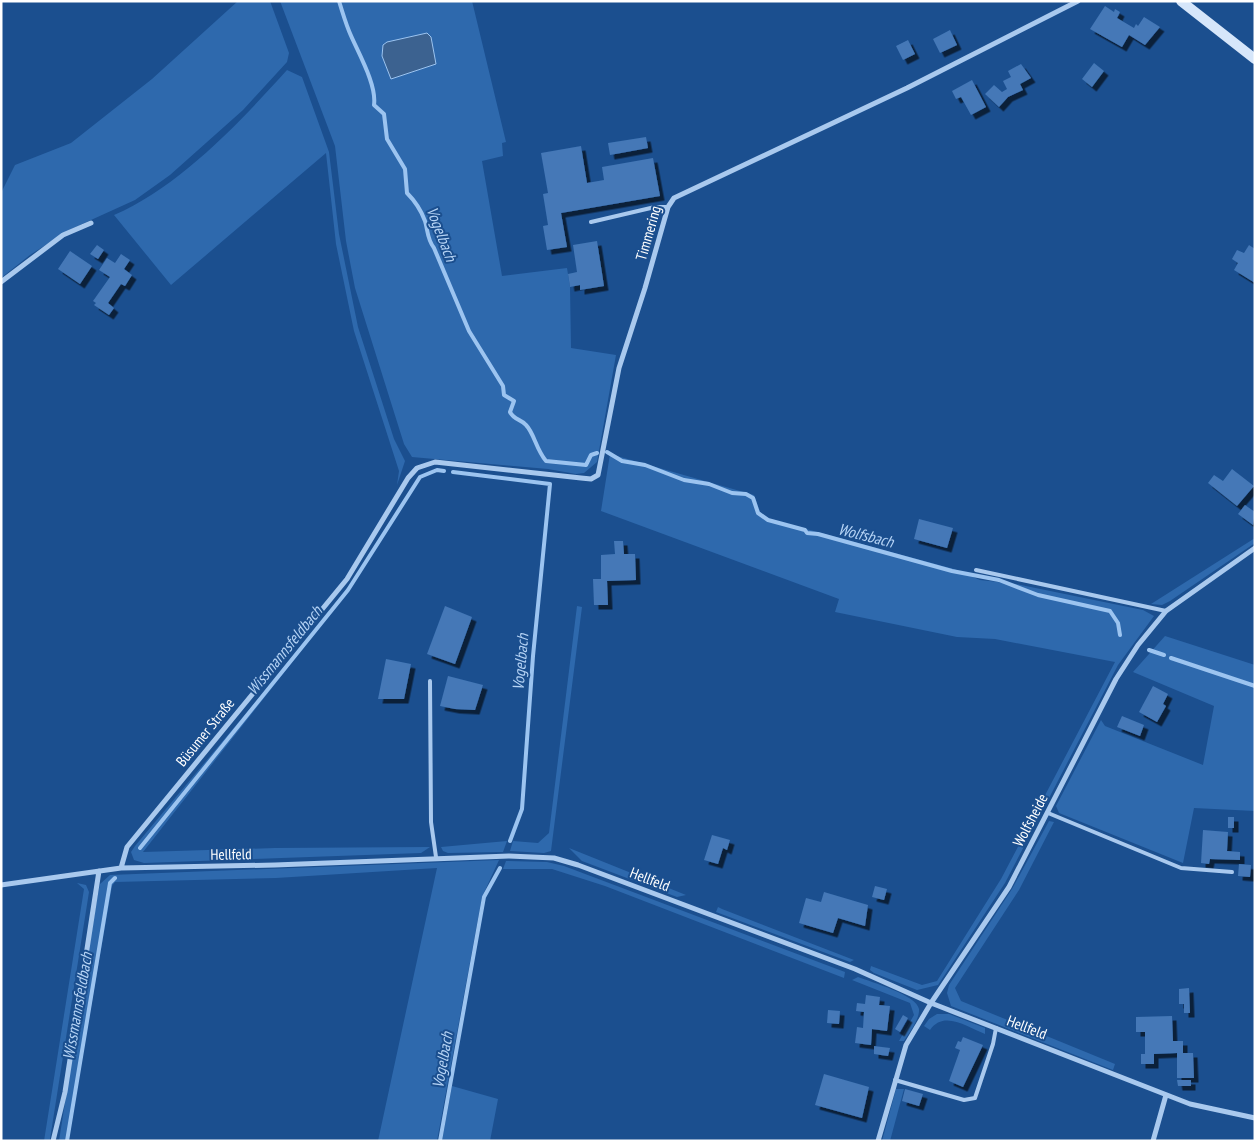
<svg xmlns="http://www.w3.org/2000/svg" width="1256" height="1142" font-family="'PT Sans Narrow',sans-serif">
<style>
.green{fill:#2e69ad}
.water{fill:#3c6290;stroke:#9cc4f0}
.lines{fill:none;stroke-linecap:round;stroke-linejoin:round}
.stream{stroke:#9cc4f0;stroke-width:4}
.building{fill:#4478b7;filter:url(#shadow)}
.service{stroke:#a9c9ee;stroke-width:4}
.minor{stroke:#a9c9ee;stroke-width:5}
.secondary{stroke:#d6e6fa;stroke-width:10}
.labels{text-anchor:middle;dominant-baseline:central;stroke-width:4;stroke-linejoin:round;paint-order:stroke}
.street-label{font-size:15px;fill:#fff;stroke:#1b4f8f}
.water-label{font-size:16px;font-style:italic;fill:#b5d3f5;stroke:#1b4f8f}
</style>
<defs>
<filter id="shadow"><feDropShadow dx="4.5" dy="4.5" stdDeviation="0" flood-color="#0009"/></filter>
</defs>
<rect width="100%" height="100%" fill="#1b4f8f"/>
<path class="green" d="M238 1H270L289 53 287 62 243 110 170 175 135 200 69 230 30 255 1 278V193L15 165 71 143 152 79Z
M280 1H472L506 142 502 143 503 156 482 161 502 276 567 268 570 287 571 348 616 355 597 462 584 473 576 474 548 469 412 457 404 444 355 288 346 241 335 146Z
M287 70 302 77 329 152 339 234 358 327 394 439 405 461 397 485 399 471 354 331 336 244 326 153 171 285 114 215C179 187 240 122 287 70Z
M610 454 754 495 762 517 954 569 980 580 1016 584 1143 610 1154 616 1118 665 1005 883 938 985 917 990 874 973 870 970 871 966 922 985 937 981 1001 879 1115 662 995 639 957 637 835 612 839 599 601 511Z
M1255 538V543L1170 601 1162 605 1151 604Z
M349 590 143 852 275 848 430 847 421 853 144 863 134 860 131 852 135 846Z
M577 606 582 607 551 851 544 853 510 851 513 841 538 843 549 833Z
M1165 636 1255 665V811L1194 808 1183 863 1059 813 1056 806 1101 720 1105 726 1203 765 1214 706 1133 672Z
M1049 821 1054 822 1019 890 955 988 961 1001 1115 1064 1113 1070 951 1006 947 993 949 985 1012 889Z
M507 841 503 852 448 853 443 851 441 847Z
M569 848 686 895 677 897 582 861Z
M499 860 482 897 437 1141H378L437 868 276 878 115 882 112 886 68 1140 59 1141 97 898 100 884 110 875Z
M506 861 547 862 564 866 845 972 844 978 605 886 552 869H503Z
M77 883 86 885 89 892 50 1139V1141H44L84 889Z
M718 907 722 909 854 960 850 962 716 912Z
M858 977C871 982 917 995 919 1009 920 1019 909 1033 904 1041H899L914 1015 910 1003 852 980Z
M937 1014H949L985 1028V1034C967 1027 944 1010 930 1030L924 1026 929 1019Z
M452 1086 498 1099 490 1141H442Z
M896 1089H904L890 1141H882Z"/>
<path class="water" d="M427 33 431 37 436 64 391 79 382 56 383 45 387 42Z"/>
<g class="lines">
<path class="stream" d="M339 1C342 11 345 21 349 31 357 51 377 84 374 105L384 114 387 139 405 169 407 193C415 201 421 210 425 221 428 231 427 239 434 248L469 331 503 386 504 395 514 401 510 412C514 420 521 419 526 425 534 433 536 449 546 461L586 465 591 455 597 453
M607 452 622 461 645 465 684 480 709 484 732 493 746 494 753 498 758 513 768 520 805 530 807 533 818 534 952 571 999 580 1038 595 1110 611 1118 623 1120 635
M453 472 550 484 533 656 522 809 510 841
M1149 650 1164 655
M1171 658 1255 686
M140 848 348 590 420 477 437 470 444 471
M67 1141 110 883 115 878
M440 1141 484 897 500 868"/>
</g>
<path class="building" d="M1105 6 1114 12 1115 9 1120 12 1117 18 1134 28 1136 24 1138 26 1144 17 1160 27 1145 45 1129 35 1122 47 1090 29Z
M950 30 957 45 940 53 933 39Z
M908 40 915 54 903 60 896 46Z
M1094 63 1104 71 1092 87 1082 79Z
M1021 64 1031 78 1020 84 1023 90 1008 97 999 107 985 94 994 85 1002 92 1007 89 1003 81 1011 77 1008 71Z
M972 80 986 107 971 115 961 97 956 99 952 91Z
M646 137 648 148 610 155 608 143Z
M581 146 587 183 604 180 602 167 653 158 660 196 561 213 567 247 547 250 543 226 548 225 543 194 548 193 541 153Z
M597 241 604 286 580 290V285L570 287 568 274 577 272 573 245Z
M97 245 104 250 98 259 90 254Z
M1249 245 1255 249V283L1234 270 1238 263 1232 259 1237 250 1244 253Z
M70 251 92 266 80 284 58 269Z
M121 254 130 260 124 269 132 275 125 286 121 284 108 303 114 308 109 315 94 305 96 303 93 301 110 277 99 270 107 258 115 263Z
M1232 469 1254 486 1237 506 1208 483 1214 475 1223 481Z
M1245 505 1255 512 1253 525 1238 514Z
M919 519 953 528 947 548 914 539Z
M614 541H623L624 554H635L636 580 607 581 608 605H594L593 579H601V555L615 554Z
M445 606 472 617 455 664 427 654Z
M386 659 411 664 404 699H378Z
M448 676 483 685 475 710 455 709 440 706Z
M1153 686 1168 694 1163 704 1166 706 1157 722 1139 712Z
M1122 716 1144 725 1140 736 1117 727Z
M1228 817H1234V828H1228Z
M1203 830 1228 832 1227 851 1240 852V860L1210 859 1209 864 1201 863Z
M712 835 730 840 727 850 723 848 718 864 704 860Z
M1239 864 1251 865 1250 877 1238 876Z
M875 886 887 889 884 900 872 897Z
M824 892 868 905 865 926 838 918 833 933 799 923 806 898 821 902Z
M1189 988 1190 1013H1184V1004H1179V989Z
M866 995 880 997 879 1005 890 1006 887 1031 872 1029 871 1045 855 1043 857 1027 863 1028 864 1012 856 1011 857 1003 865 1004Z
M828 1010 840 1011 839 1024 827 1023Z
M903 1015 908 1018 900 1032 895 1029Z
M1172 1016 1173 1041H1183V1053H1193L1194 1078H1177V1053L1154 1054V1064H1141V1054H1145V1032H1136V1017Z
M963 1037 983 1045 963 1087 949 1081 960 1050 955 1048 958 1041 961 1042Z
M874 1046 890 1048 888 1056 874 1054Z
M824 1074 869 1087 862 1118 815 1105Z
M1177 1080H1191V1086H1178Z
M905 1089 923 1094 919 1106 902 1101Z"/>
<g class="lines">
<path class="service" d="M591 222 655 207H668
M976 570 1166 611
M430 681 431 822 436 857
M1048 813 1181 868 1232 872
M895 1080 964 1100 975 1098 993 1044 996 1028"/>
<path class="minor" d="M1 282 63 235 91 223
M121 868 127 847 347 579 408 478 417 468 435 462 581 478 591 479 598 475 619 368 645 288 668 207 674 198 907 88 1078 1
M1 885 121 868 275 865 509 856 554 858 578 865 855 969 931 1003 1190 1104 1255 1118
M53 1141 65 1092 99 871
M878 1141 906 1045 931 1003 1009 887 1116 679 1138 645 1166 611 1255 548
M1153 1141 1166 1095"/>
<path class="secondary" d="M1181 1 1255 59"/>
</g>
<g class="labels">
<g class="street-label">
<text transform="translate(648 233) rotate(-74)">Timmering</text>
<text transform="translate(205 732) rotate(-51)">Büsumer Straße</text>
<text transform="translate(1030 820) rotate(-62)">Wolfsheide</text>
<text transform="translate(231 854) rotate(-1)">Hellfeld</text>
<text transform="translate(650 879) rotate(21)">Hellfeld</text>
<text transform="translate(1027 1027) rotate(21)">Hellfeld</text>
</g>
<g class="water-label">
<text transform="translate(442 234) rotate(69)">Vogelbach</text>
<text transform="translate(866 535) rotate(14)">Wolfsbach</text>
<text transform="translate(284 650) rotate(-51)">Wissmannsfeldbach</text>
<text transform="translate(520 662) rotate(-85)">Vogelbach</text>
<text transform="translate(77 1006) rotate(-80)">Wissmannsfeldbach</text>
<text transform="translate(442 1060) rotate(-80)">Vogelbach</text>
</g>
</g>
<rect width="1256" height="1142" fill="none" stroke="#ffffff" stroke-width="5"/>
</svg>
